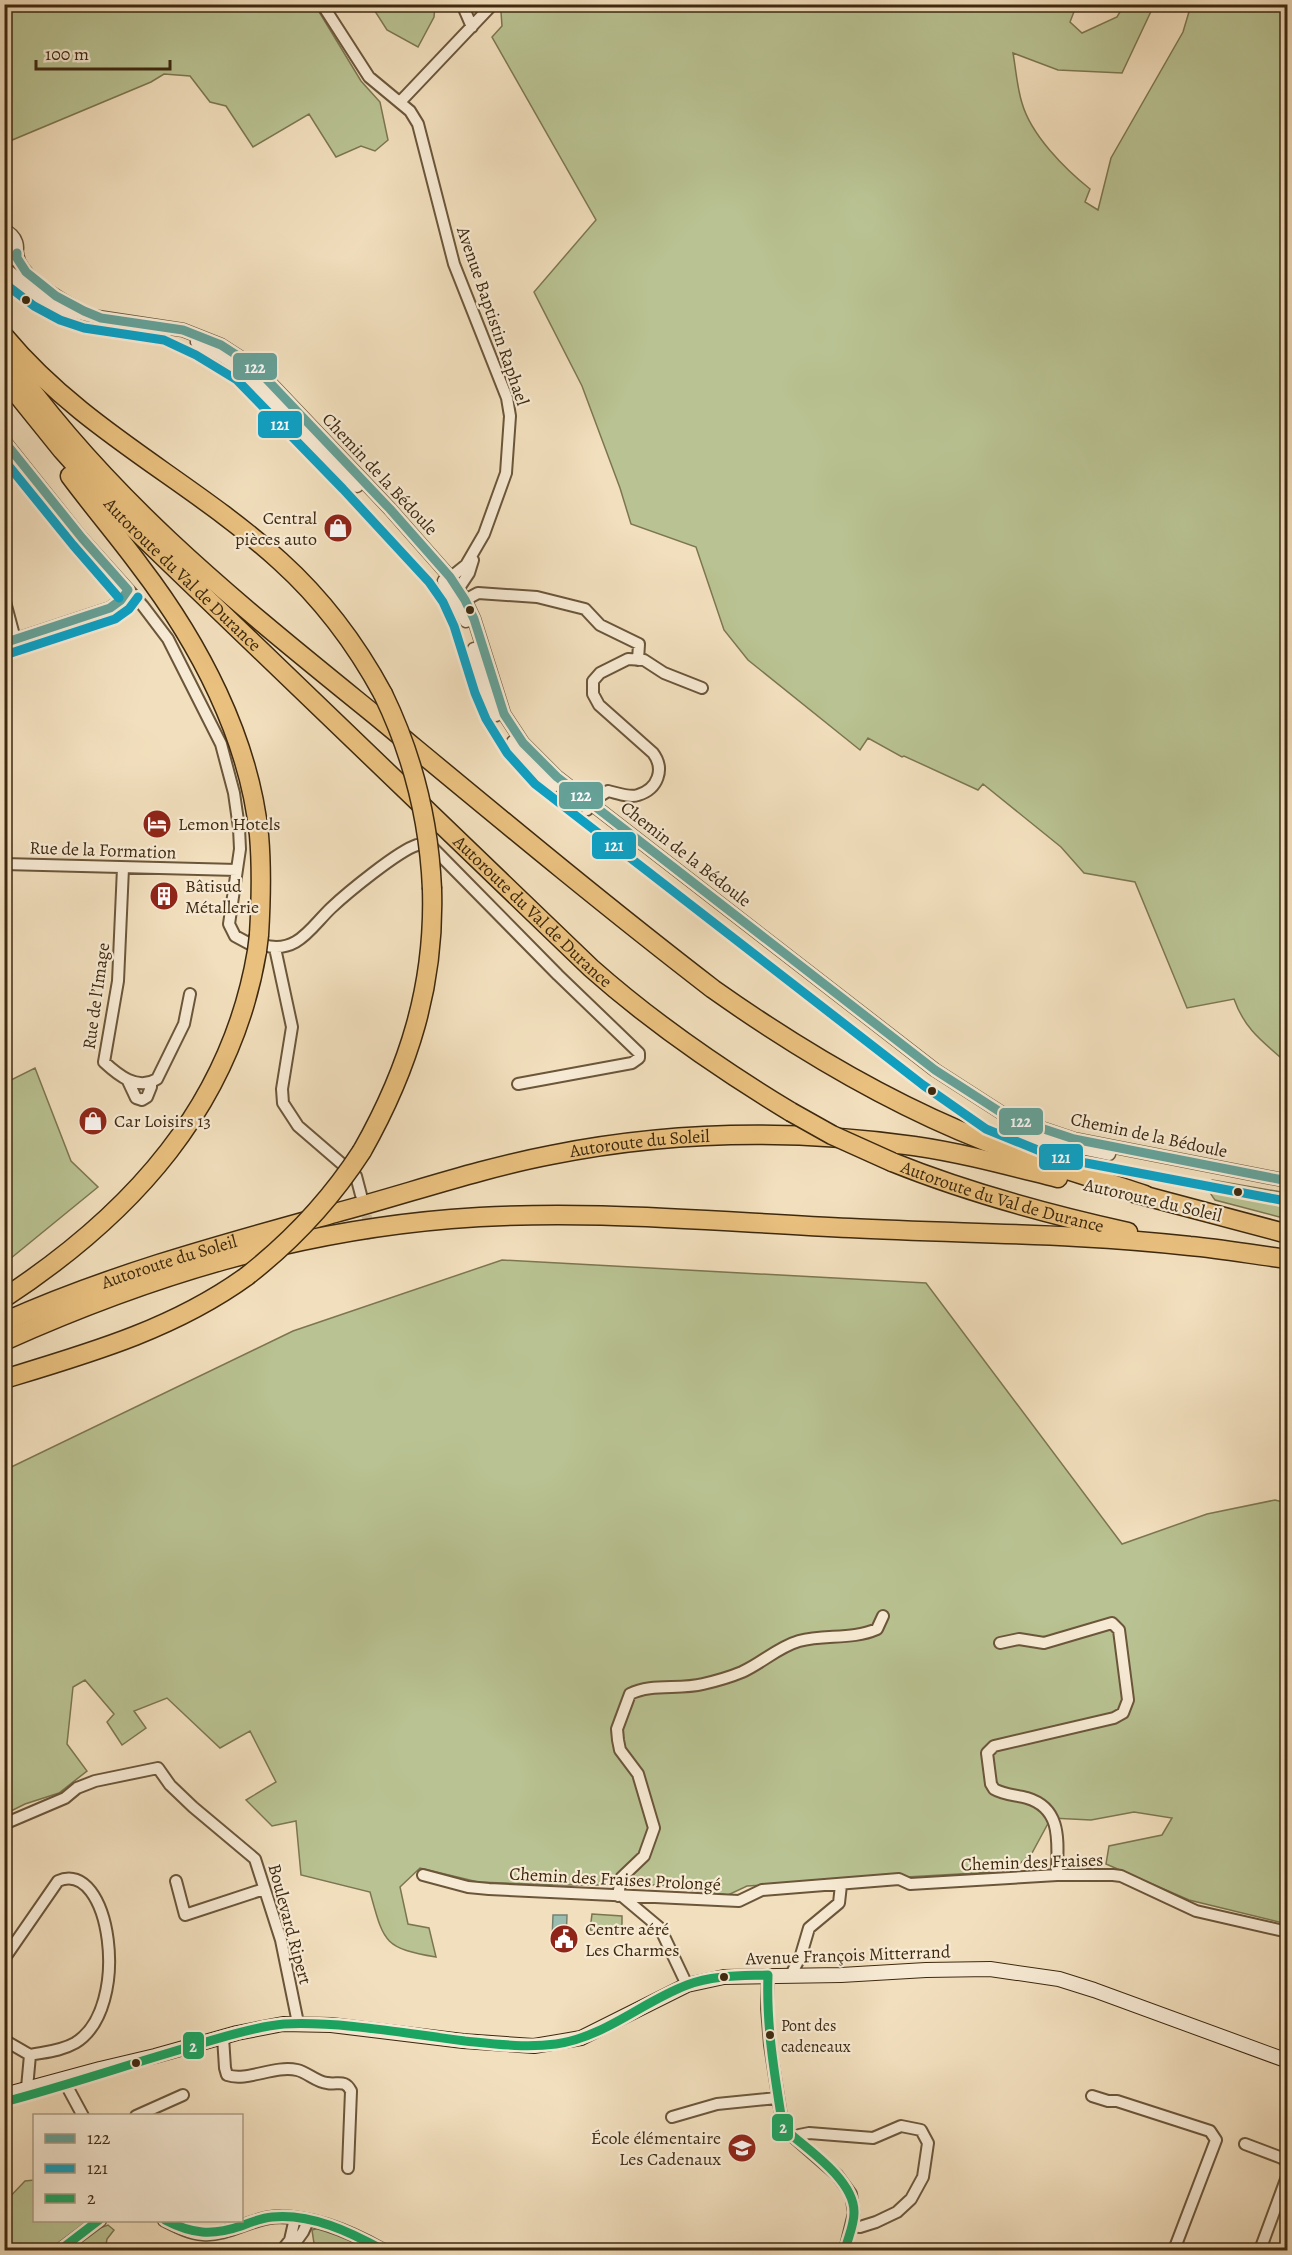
<svg xmlns="http://www.w3.org/2000/svg" width="1292" height="2255" font-family="Alegreya,serif">
<style>
.green{fill:#b9c292;stroke:#7c7650;stroke-width:1.5}
.water{fill:#9bbdb0;stroke:#768270;stroke-width:1.5}
.lines{fill:none;stroke-linecap:round;stroke-linejoin:round}
.minor-tunnel{stroke:#cebb9a;stroke-width:10;stroke-dasharray:10 5;stroke-linecap:butt}
.minor-casing{stroke:#6b563a;stroke-width:14}
.tertiary-casing{stroke:#6b563a;stroke-width:15}
.secondary-casing{stroke:#3e290f;stroke-width:16}
.motorway-casing{stroke:#3e290f;stroke-width:21}
.minor{stroke:#f7ead4;stroke-width:10}
.tertiary{stroke:#f7ead4;stroke-width:12}
.secondary{stroke:#f7ead4;stroke-width:14}
.motorway{stroke:#e9c07e;stroke-width:18}
.motorway-bridge-casing{stroke:#3e290f;stroke-width:21;stroke-linecap:butt}
.motorway-bridge{stroke:#e9c07e;stroke-width:18}
.bus-1-casing{stroke:#f7ead4;stroke-width:14}
.bus-2-casing{stroke:#f7ead4;stroke-width:14}
.bus-3-casing{stroke:#f7ead4;stroke-width:14}
.bus-1{stroke:#65a299;stroke-width:9}
.bus-2{stroke:#0ca1c5;stroke-width:9}
.bus-3{stroke:#19a662;stroke-width:9}
.bus-dot{fill:#3e290f;stroke:#f7ead4;stroke-width:2}
.labels{text-anchor:middle;dominant-baseline:central;stroke-width:4.5;stroke-linejoin:round;paint-order:stroke}
.bus-label{font-size:16px;fill:#3e290f;stroke:#f7ead4;text-anchor:start}
.street-label{font-size:18px;fill:#3e290f;stroke:#f7ead4}
.poi-label{font-size:18px;fill:#3e290f;stroke:#f7ead4;text-anchor:start}
.line-badge{stroke:#f7ead4;stroke-width:2}
.badge-label{font-size:16px;text-anchor:middle;font-weight:bold;fill:#fff}
</style>
<rect width="100%" height="100%" fill="#f2dfbd"/>
<filter id="stains"><feTurbulence type="fractalNoise" baseFrequency=".00333" numOctaves="4"/><feColorMatrix values="0 0 0 0 .2 0 0 0 0 .09 0 0 0 0 .02 0 0 0 .5 -.17"/></filter>
<radialGradient id="worn" r=".72"><stop offset=".6" stop-color="#630" stop-opacity="0"/><stop offset="1" stop-color="#630" stop-opacity=".3"/></radialGradient>
<path class="green" d="M5 4 315 5 361 81 380 102 388 140 375 151 361 146 336 157 309 114 253 147 226 106 210 102 190 76 164 74 151 82 5 143Z
M371 5H435L434 17 418 47 387 30Z
M508 5 1077 4 1070 22 1082 33 1117 17 1124 5H1154L1122 73 1058 70 1013 53C1016 70 1017 87 1022 103 1031 135 1065 169 1090 189L1085 202 1098 210 1111 158 1183 32 1191 5H1287V1063C1263 1042 1245 1030 1234 999L1187 1008 1135 882 1084 873 1061 847 983 784 978 790 904 756 902 757 868 738 860 750 748 660 724 630 696 547 631 524 620 488 582 386 534 292 596 220 492 37 502 26 501 12Z
M35 1068 71 1161 98 1187 5 1263V1083Z
M1212 1180 1287 1193V1219L1215 1200C1209 1192 1207 1189 1212 1180Z
M502 1260 926 1283 1122 1544 1207 1514 1275 1500 1287 1503V1924L1189 1900 1106 1864 1109 1846 1162 1835 1172 1818 1134 1812 1091 1820 1051 1818 1032 1853 1011 1871 747 1886 728 1895 658 1885H553L478 1882 420 1868 400 1887 408 1924 429 1928 436 1957C383 1948 384 1942 370 1892L301 1875 296 1821 272 1826 246 1800 276 1782 250 1731 220 1748 167 1698 134 1711 146 1728 122 1745 107 1722 114 1714 85 1680 73 1687 67 1744 87 1771 59 1793 25 1804 5 1814V1470L293 1331Z
M592 1914 622 1916V1932L590 1930Z
M34 2180V2220L100 2221V2228L108 2225 114 2230 107 2239 105 2250H5L4 2203 25 2181Z
M319 2228 362 2244 372 2250H315L312 2230Z"/>
<path class="water" d="M553 1915H567L566 1942 552 1941Z"/>
<g class="lines">
<path class="minor-tunnel" d="M363 1201 372 1239"/>
<g class="minor-casing">
<path id="minor" d="M322 4 369 77 410 111 418 124 454 264 507 398 510 416 506 473 484 534 466 565 445 582
M462 4 472 27
M400 102 493 4
M4 440 82 538 143 606 168 639 221 744 234 793 239 828 240 849 229 924 235 936 248 943
M455 594 469 573 473 560
M4 598 15 639
M465 600 478 593 537 597 585 609 600 625 639 644 638 660
M4 643 110 608 121 600 128 590
M587 810 600 796 608 791C617 793 630 798 638 795 658 789 665 769 653 753L599 705 593 694V681L600 673 628 659 644 660 664 673 702 688
M4 864 237 870
M123 868 118 981 104 1062C118 1075 137 1091 157 1079L184 1024 190 994
M263 945C297 955 311 927 331 908 347 893 398 851 417 845 422 844 426 845 431 846L558 975 639 1053V1058L632 1063 518 1084
M275 948 292 1027 282 1089 283 1103 298 1126 356 1176 361 1195
M128 1081 136 1098 142 1100 147 1097 151 1087V1082
M1000 1643 1019 1639 1044 1643 1112 1623 1119 1630 1128 1700 1123 1713 1114 1718 994 1746 987 1753 991 1784 994 1789C1004 1795 1016 1795 1027 1798 1064 1809 1057 1845 1057 1875
M4 1824 65 1798 77 1788 95 1781 158 1768 170 1785 193 1807 255 1859 281 1940 298 2023
M423 1875 468 1887 489 1889 739 1901 762 1890 899 1879 910 1884 1057 1875H1113L1121 1876 1196 1911 1288 1932
M176 1881 185 1915 264 1889
M618 1896 621 1878 644 1856 654 1828 638 1774 620 1750 618 1740 617 1729 630 1694C651 1683 679 1690 703 1684 716 1681 730 1677 742 1672 762 1663 778 1647 799 1641 825 1634 852 1640 877 1629L883 1616
M623 1897 660 1928 687 1985
M4 1959 58 1881C110 1857 133 2008 75 2043 61 2051 45 2052 30 2055
M768 1975 767 2009 770 2045 783 2128 837 2175 851 2194 854 2213 845 2250
M791 1975 801 1955 809 1928 839 1903 841 1885
M223 2037 225 2068 227 2075C247 2082 274 2065 297 2070 307 2072 316 2082 327 2083 338 2085 345 2079 351 2091L348 2168
M4 2040 30 2055 27 2088
M63 2079 83 2116
M1092 2096 1108 2101H1117L1210 2131 1216 2140 1174 2250
M136 2116 183 2095
M672 2117 717 2104 777 2098
M796 2139 799 2135 809 2133 873 2138 901 2126 921 2130 928 2143 923 2177 911 2199 897 2212 876 2222 860 2227 851 2226
M1245 2144 1282 2158 1288 2163
M282 2250 290 2240 295 2218
M290 2250 303 2232 308 2221
M1260 2250 1288 2174"/>
</g>
<g class="tertiary-casing">
<path id="tertiary" d="M4 230C17 236 20 247 14 259
M17 253C18 275 55 296 73 306
M4 268 43 299 67 310 91 316 183 330 221 345 255 367 390 509 450 577 465 600 474 619 504 714 523 743 557 777 935 1070 1008 1117 1074 1139 1288 1181
M197 342 224 357 245 371 357 486
M444 581 466 621
M474 649 485 688 496 715
M513 742 526 760 555 785
M1022 1131 1048 1141 1109 1154
M164 2220C176 2226 189 2233 203 2234 227 2236 250 2219 274 2217 312 2215 351 2232 383 2250
M60 2250 100 2220"/>
</g>
<g class="secondary-casing">
<path id="secondary" d="M4 2095 100 2069 155 2056 237 2033 283 2024 331 2025 463 2041 534 2046 581 2038 687 1985 724 1977 841 1975 926 1970 990 1969 1059 1979 1094 1990 1288 2061"/>
</g>
<g class="motorway-casing">
<g id="motorway">
<path d="M4 336C83 431 191 480 280 561 322 599 356 644 383 694"/>
<path d="M4 353C108 502 242 607 381 720 491 811 600 902 713 989 798 1049 888 1103 985 1141 1037 1162 1092 1177 1145 1195"/>
<path id="s1" d="M4 378 62 450 125 520 591 968C653 1023 720 1069 791 1112"/>
<path d="M70 476C93 507 118 536 140 566 199 643 249 738 259 835 262 869 261 902 259 935"/>
<path d="M362 1151C409 1068 435 985 432 889"/>
<path id="s2" d="M892 1162C969 1193 1047 1214 1128 1232"/>
<path d="M1134 1193 1288 1234"/>
<path d="M4 1298C132 1214 231 1106 257 951"/>
<path id="s3" d="M4 1322C111 1274 223 1244 335 1213 407 1194 478 1169 551 1155 671 1131 793 1129 914 1146 963 1153 1010 1166 1058 1178"/>
<path d="M4 1341C149 1276 293 1232 451 1219 583 1208 717 1222 850 1228 963 1234 1078 1233 1190 1246 1223 1249 1255 1255 1288 1259"/>
<path d="M4 1379C90 1353 174 1329 247 1276"/>
</g>
</g>
<use href="#minor" class="minor"/>
<use href="#tertiary" class="tertiary"/>
<use href="#secondary" class="secondary"/>
<use href="#motorway" class="motorway"/>
<g class="motorway-bridge-casing">
<path id="motorway-bridge" d="M383 694C413 756 429 820 432 889
M257 951 259 935
M791 1112 832 1135 892 1162
M247 1276C293 1240 331 1199 362 1151"/>
</g>
<use href="#motorway-bridge" class="motorway-bridge"/>
<g class="bus-1-casing">
<path id="bus-1" d="M17 253V258L26 272 56 296 84 311 101 318 183 330 221 345 255 367 390 509 450 577 465 600 474 619 504 714 523 743 557 777 935 1070 1008 1117 1074 1139 1288 1181
M4 441 82 538 128 590
M4 643 110 608 121 600 128 590"/>
</g>
<g class="bus-2-casing">
<path id="bus-2" d="M4 283 34 306 60 320 84 328 164 340 196 355 237 380 343 489 429 582 443 602 454 626 475 693 486 719 507 753 535 784 923 1085 986 1129 1045 1153 1086 1163 1286 1201
M4 460 73 545 119 598
M8 654 115 619 129 609 138 597"/>
</g>
<g class="bus-3-casing">
<path id="bus-3" d="M768 1975C766 2027 775 2077 783 2128 806 2148 855 2180 854 2213 854 2225 848 2238 845 2250
M4 2102C69 2085 132 2063 196 2045 222 2037 258 2026 284 2024 340 2021 409 2034 465 2041 495 2044 525 2048 556 2044 605 2037 642 2002 687 1985 713 1975 741 1976 768 1975
M165 2220C192 2234 212 2236 241 2226 251 2222 261 2218 272 2217 311 2213 350 2232 383 2250
M60 2250 99 2220"/>
</g>
<use href="#bus-1" class="bus-1"/>
<use href="#bus-2" class="bus-2"/>
<use href="#bus-3" class="bus-3"/>
</g>
<defs>
<g id="shop-disc" transform="scale(1.5)"><circle r="9.5" fill="#8f2418" stroke="#f7ead4"/><path d="M-5-2.5h2.3a2.7 3.5 0 0 1 5.4 0H5L5.5 6h-11ZM-1.5-2.5h3a1.5 2.3 0 0 0-3 0Z" fill="#fff"/></g>
<g id="hotel-disc" transform="scale(1.5)"><circle r="9.5" fill="#8f2418" stroke="#f7ead4"/><path d="M-6-4.5h1.5V1H6V5H4.5V3h-9V5H-6ZM-4 0a1.8 1.8 0 1 1 3.6 0ZM.5 0V-2.5h3Q6-2.5 6 0Z" fill="#fff"/></g>
<g id="building-disc" transform="scale(1.5)"><circle r="9.5" fill="#8f2418" stroke="#f7ead4"/><path d="M-4-6H4V6H1V3H-1V6H-4ZM-2.5-4.3h1.7v1.8h-1.7ZM.8-4.3h1.7v1.8H.8ZM-2.5-1h1.7V.8h-1.7ZM.8-1h1.7V.8H.8Z" fill="#fff"/></g>
<g id="civic-disc" transform="scale(1.5)"><circle r="9.5" fill="#8f2418" stroke="#f7ead4"/><path d="M-.6-6.5H3V-4.5H.6V-3L4-1V1h2V6H-6V1h2V-1L-.6-3ZM-1.2 2.5V6h2.4V2.5Z" fill="#fff"/></g>
<g id="school-disc" transform="scale(1.5)"><circle r="9.5" fill="#8f2418" stroke="#f7ead4"/><path d="M0-5L7-2L0 1L-7-2ZM-4 1L0 2.5L4 1V4Q0 6-4 4Z" fill="#fff"/></g>
</defs>
<g fill-rule="evenodd">
<use href="#shop-disc" x="338" y="528"/>
<use href="#hotel-disc" x="157" y="824"/>
<use href="#building-disc" x="164" y="896"/>
<use href="#shop-disc" x="93" y="1121"/>
<use href="#civic-disc" x="564" y="1939"/>
<use href="#school-disc" x="742" y="2148"/>
</g>
<g class="bus-dot">
<circle cx="26" cy="300" r="5"/>
<circle cx="470" cy="610" r="5"/>
<circle cx="932" cy="1091" r="5"/>
<circle cx="1238" cy="1192" r="5"/>
<circle cx="724" cy="1977" r="5"/>
<circle cx="770" cy="2035" r="5"/>
<circle cx="136" cy="2063" r="5"/>
</g>
<g class="labels">
<g class="bus-label">
<text x="781" y="2026">Pont des<tspan x="781" dy="21">cadeneaux</tspan></text>
</g>
<g class="street-label">
<text transform="translate(493 316) rotate(71)">Avenue Baptistin Raphael</text>
<text transform="translate(380 474) rotate(47)">Chemin de la Bédoule</text>
<text stroke="none"><textPath href="#s1" startOffset="266">Autoroute du Val de Durance</textPath></text>
<text transform="translate(103 850) rotate(2)">Rue de la Formation</text>
<text transform="translate(686 854) rotate(38)">Chemin de la Bédoule</text>
<text stroke="none"><textPath href="#s1" startOffset="752">Autoroute du Val de Durance</textPath></text>
<text transform="translate(96 996) rotate(-82)">Rue de l’Image</text>
<text transform="translate(1149 1135) rotate(12)">Chemin de la Bédoule</text>
<text stroke="none"><textPath href="#s3" startOffset="662">Autoroute du Soleil</textPath></text>
<text stroke="none"><textPath href="#s2" startOffset="116">Autoroute du Val de Durance</textPath></text>
<text transform="translate(1153 1200) rotate(13)">Autoroute du Soleil</text>
<text stroke="none"><textPath href="#s3" startOffset="176">Autoroute du Soleil</textPath></text>
<text transform="translate(1032 1862) rotate(-2)">Chemin des Fraises</text>
<text transform="translate(615 1879) rotate(3)">Chemin des Fraises Prolongé</text>
<text transform="translate(290 1924) rotate(75)">Boulevard Ripert</text>
<text transform="translate(848 1955) rotate(-2)">Avenue François Mitterrand</text>
</g>
<g class="poi-label">
<text x="317" y="518" text-anchor="end">Central<tspan x="317" dy="21">pièces auto</tspan></text>
<text x="178" y="824">Lemon Hotels</text>
<text x="185" y="886">Bâtisud<tspan x="185" dy="21">Métallerie</tspan></text>
<text x="114" y="1121">Car Loisirs 13</text>
<text x="585" y="1929">Centre aéré<tspan x="585" dy="21">Les Charmes</tspan></text>
<text x="721" y="2138" text-anchor="end">École élémentaire<tspan x="721" dy="21">Les Cadenaux</tspan></text>
</g>
</g>
<g class="line-badge">
<rect x="232" y="352" width="46" height="29" rx="6" fill="#65a299"/>
<rect x="257" y="410" width="46" height="29" rx="6" fill="#0ca1c5"/>
<rect x="558" y="781" width="46" height="29" rx="6" fill="#65a299"/>
<rect x="591" y="831" width="46" height="29" rx="6" fill="#0ca1c5"/>
<rect x="998" y="1107" width="46" height="29" rx="6" fill="#65a299"/>
<rect x="1038" y="1143" width="46" height="28" rx="6" fill="#0ca1c5"/>
<rect x="182" y="2031" width="23" height="29" rx="6" fill="#19a662"/>
<rect x="771" y="2113" width="23" height="29" rx="6" fill="#19a662"/>
</g>
<g class="badge-label">
<text x="255" y="373">122</text>
<text x="280" y="430">121</text>
<text x="581" y="801">122</text>
<text x="614" y="851">121</text>
<text x="1021" y="1127">122</text>
<text x="1061" y="1163">121</text>
<text x="193" y="2052">2</text>
<text x="783" y="2133">2</text>
</g>
<rect width="1292" height="2255" fill="none" stroke="#f2dfbd" stroke-width="24"/>
<rect x="6" y="6" width="1280" height="2243" fill="none" stroke="#3e290f" stroke-width="3"/>
<rect x="12" y="12" width="1268" height="2231" fill="none" stroke="#3e290f" stroke-width="1.5"/>
<rect x="33" y="2114" width="210" height="108" fill="#f7ead4" stroke="#ad9d85" stroke-width="1.5"/>
<rect x="45" y="2134" width="30" height="9" fill="#65a299" stroke="#ad9d85" stroke-width="1.5"/>
<text x="87" y="2144" font-size="18" fill="#3e290f">122</text>
<rect x="45" y="2164" width="30" height="9" fill="#0ca1c5" stroke="#ad9d85" stroke-width="1.5"/>
<text x="87" y="2174" font-size="18" fill="#3e290f">121</text>
<rect x="45" y="2194" width="30" height="9" fill="#19a662" stroke="#ad9d85" stroke-width="1.5"/>
<text x="87" y="2204" font-size="18" fill="#3e290f">2</text>
<path d="M36 60v9h134v-9" fill="none" stroke="#3e290f" stroke-width="3"/>
<text x="45" y="60" font-size="18" fill="#3e290f" stroke="#f7ead4" stroke-width="4.5" paint-order="stroke">100 m</text>
<rect width="100%" height="100%" filter="url(#stains)"/>
<rect width="100%" height="100%" fill="url(#worn)"/>
</svg>
